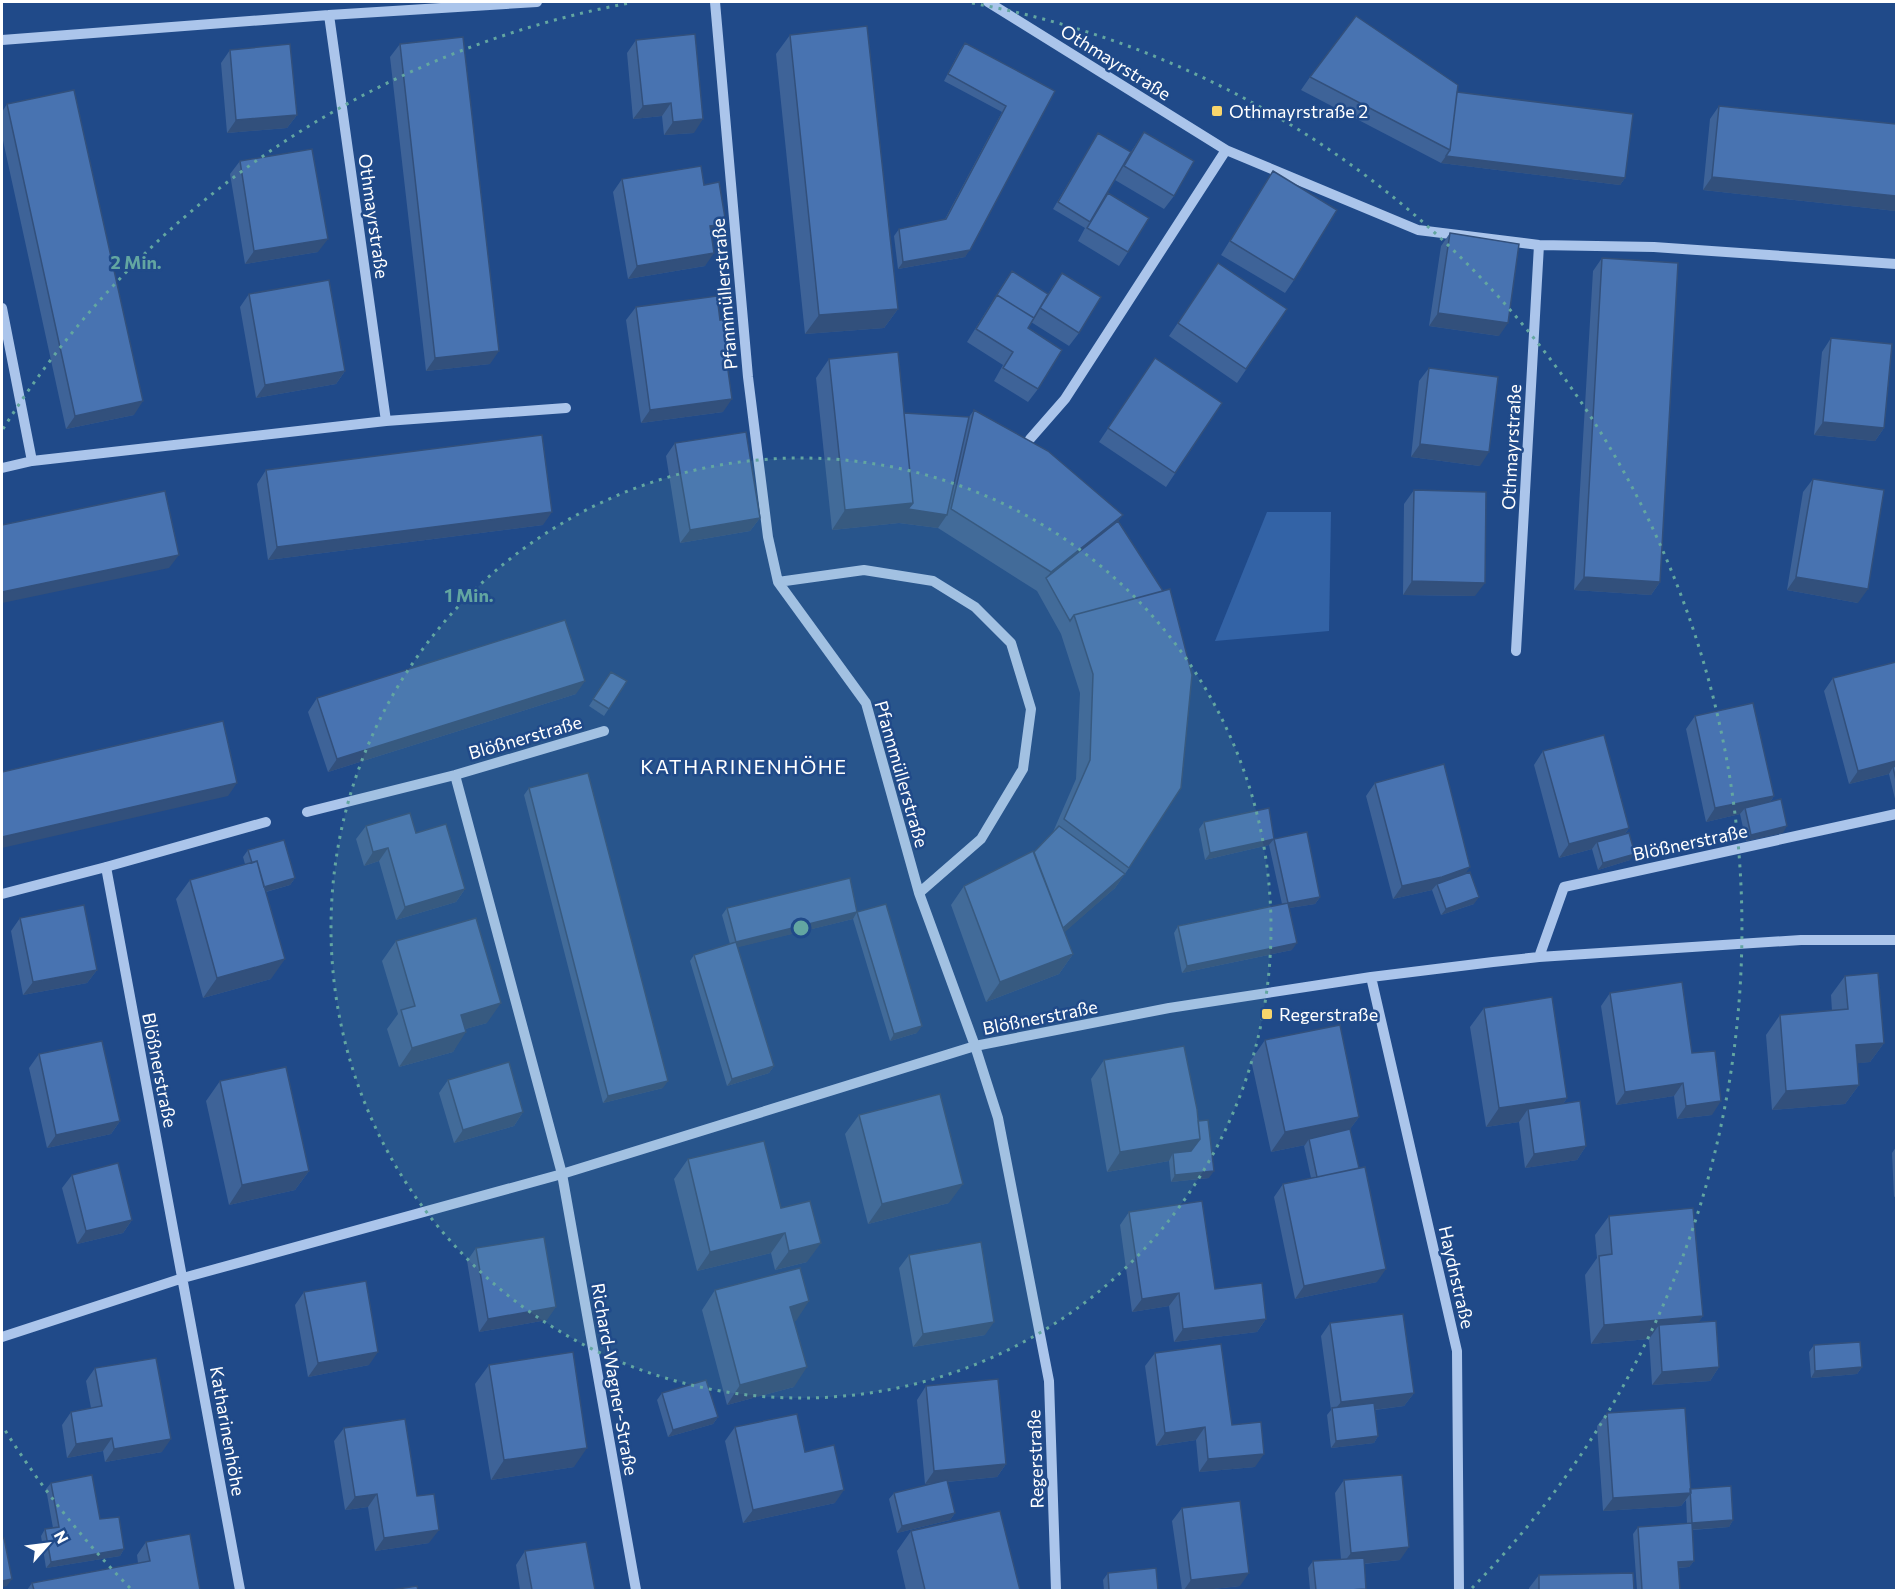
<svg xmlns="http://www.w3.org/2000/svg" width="1898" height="1592" font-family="Commissioner,sans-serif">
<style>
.green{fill:#3363a6}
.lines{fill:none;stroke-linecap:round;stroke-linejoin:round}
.minor{stroke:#abc5eb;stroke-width:10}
.wall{fill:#3e6398}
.shaded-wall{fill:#32507c}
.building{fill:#4873b1;stroke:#32507c;stroke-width:1.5}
.ring{fill:none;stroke:#63a6a1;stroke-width:3;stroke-dasharray:3 6}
.poi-dot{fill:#f8d56b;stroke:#204a89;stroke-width:2}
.labels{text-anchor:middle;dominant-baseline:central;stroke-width:5;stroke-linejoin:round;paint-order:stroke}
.street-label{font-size:18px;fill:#fff;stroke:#204a89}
.poi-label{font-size:18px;fill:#fff;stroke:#204a89;text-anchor:start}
.neighbourhood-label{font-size:20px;letter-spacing:1.5px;fill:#fff;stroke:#204a89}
.centre{fill:#63a6a1;stroke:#204a89;stroke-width:3}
.ring-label{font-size:18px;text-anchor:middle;font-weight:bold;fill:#63a6a1;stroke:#204a89;stroke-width:5;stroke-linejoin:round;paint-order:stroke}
</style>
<rect width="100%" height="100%" fill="#204a89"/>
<path class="green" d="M1267 512H1331L1329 631 1215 641Z"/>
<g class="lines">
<path class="minor" d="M715 2 748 377 768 537 778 582 866 703 919 893
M988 2 1226 150 1418 230 1539 245 1654 247 1896 264
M329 15 386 421
M2 40 329 15 537 2
M2 308 32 461
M1030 439 1065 399 1226 150
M2 468 32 461 386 421 566 408
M778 582 864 570 933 581 975 607 1011 643 1031 709 1023 769 981 839 919 893 975 1046 998 1118 1049 1381 1056 1590
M1516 651 1539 245
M455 775 562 1174 636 1590
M307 812 455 775 604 731
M106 867 240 1590
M2 894 106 867 266 822
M1539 957 1564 887 1896 814
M1371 977 1457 1351 1459 1590
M2 1337 183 1278 562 1174 975 1046 1169 1008 1371 977 1493 962 1539 957 1801 940H1896"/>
</g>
<path class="wall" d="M790 35 898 309 884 328 805 334 776 54Z
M636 40 694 133 664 135 662 116 633 119 627 53Z
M965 43 1055 91 965 257 898 269 894 236 899 229 945 219 1002 112 944 81 960 50Z
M400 44 490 364 426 371 390 57Z
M230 50 297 115 287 128 227 133 221 63Z
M1310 77 1457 92 1625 178 1620 185 1441 163 1301 90Z
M7 104 134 415 66 429 2 136V112Z
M1719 106 1896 124V211L1703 190 1710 119Z
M1144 132 1174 196 1164 209 1115 180 1105 196 1128 252 1119 266 1078 241 1085 228 1053 209 1098 133 1131 152Z
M240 161 318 252 245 264 230 174Z
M1273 171 1294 280 1285 293 1221 255 1264 185Z
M622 179 704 185 717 237 712 238 705 266 628 279 613 192Z
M1450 233 1499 336 1429 326 1441 246Z
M1602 258 1660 582 1651 595 1574 590 1593 271Z
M1218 263 1287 309 1237 383 1169 336Z
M1062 273 1079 333 1069 346 1031 322 1028 328 1038 389 1028 402 994 381 1003 365 967 342 1007 278 1048 294Z
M249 294 345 371 336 384 256 398 240 307Z
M636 307 720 320 728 366 723 412 641 423 626 320Z
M1831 338 1884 428 1875 441 1814 435 1822 352Z
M1155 358 1222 403 1166 487 1099 442Z
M829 359 904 413 969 417 974 410 1123 515 1118 521 1129 868 1115 888 1064 932 1073 954 1059 974 986 1002 951 905 964 886 1034 852 1053 832 1076 779 1080 693 1061 634 1037 591 938 528 899 523 832 530 816 378Z
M1429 368 1480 466 1411 457 1419 381Z
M675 443 760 518 750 531 680 543 666 456Z
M266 470 543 525 268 560 257 484Z
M1813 479 1858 603 1787 590 1803 492Z
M1414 490 1475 596 1403 595 1404 504Z
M1896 662V803L1889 774 1849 784 1824 691 1833 678Z
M611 672 627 681 604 716 589 706Z
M576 694 328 772 308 712 317 698Z
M1695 716 1774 796 1770 802 1783 833 1746 841 1740 814 1706 822 1686 729Z
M1543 751 1629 828 1625 834 1630 860 1598 870 1592 849 1559 858 1534 765Z
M1375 783 1466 874 1474 904 1441 915 1432 890 1393 899 1366 796Z
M529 788 663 1088 603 1103 524 795Z
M1204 822 1274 839 1320 897 1315 904 1289 908 1292 950 1182 973 1174 933 1178 926 1282 904 1269 845 1205 860 1199 829Z
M366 826 465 889 456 902 396 920 379 861 364 866 356 839Z
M248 850 295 878 290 885 266 892 271 979 203 998 176 899 190 880 245 864 243 857Z
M727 908 857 912 853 919 737 947 774 1066 769 1073 727 1086 690 961 694 955 730 944 722 915Z
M857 912 917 1033 890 1041 853 919Z
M20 918 97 970 87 983 23 995 11 931Z
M396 941 487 1023 465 1029 453 1052 399 1067 387 1029 398 1014 382 961Z
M1845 976 1884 1043 1870 1062 1857 1063 1859 1085 1845 1104 1772 1110 1766 1035 1780 1015 1832 1011 1831 995Z
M1610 993 1692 1053 1712 1115 1677 1119 1674 1096 1616 1105 1601 1006Z
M1484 1008 1567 1098 1563 1104 1586 1146 1577 1160 1525 1168 1519 1122 1486 1127 1470 1027Z
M1265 1040 1359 1117 1350 1129 1377 1282 1295 1299 1274 1197 1283 1184 1311 1178 1304 1146 1305 1145 1271 1152 1251 1060Z
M39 1054 120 1121 111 1134 47 1148 29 1068Z
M1104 1060 1198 1121 1209 1178 1171 1182 1169 1161 1107 1172 1091 1079Z
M448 1080 523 1112 514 1126 454 1143 439 1093Z
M220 1081 309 1171 295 1190 229 1205 206 1101Z
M859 1115 949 1203 868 1224 845 1134Z
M1896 1147V1196L1894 1197 1892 1153Z
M688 1159 781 1208 807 1262 775 1270 771 1253 697 1271 674 1179Z
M72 1175 132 1220 123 1233 77 1244 62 1188Z
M1129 1212 1215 1289 1266 1319 1257 1332 1174 1342 1169 1306 1132 1312 1120 1225Z
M1609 1216 1703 1316 1698 1322 1719 1367 1710 1381 1652 1385 1649 1339 1591 1344 1585 1275 1597 1258 1595 1235Z
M476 1248 547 1320 479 1332 467 1261Z
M909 1255 985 1335 913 1347 899 1268Z
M715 1290 796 1321H794V1387L727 1405 702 1310Z
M304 1292 369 1365 308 1377 295 1305Z
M1330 1323 1414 1393 1404 1406 1375 1410 1378 1436 1374 1443 1331 1448 1327 1415 1331 1410 1321 1336Z
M1814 1345 1862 1367 1857 1374 1811 1378 1809 1352Z
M1155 1353 1232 1425 1255 1467 1199 1472 1196 1440 1156 1446 1145 1366Z
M489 1365 574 1467 491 1480 475 1384Z
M95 1368 162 1452 105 1462 103 1451 67 1458 62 1425 71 1412 91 1408 86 1381Z
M926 1386 1006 1464 997 1477 947 1482 955 1513 950 1520 897 1533 889 1499 894 1493 931 1484H925L917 1400Z
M662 1393 718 1417 713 1424 668 1437 657 1400Z
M1607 1413 1690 1489 1733 1520 1729 1527 1692 1530 1694 1561 1689 1567 1678 1568 1680 1590H1637L1633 1534 1638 1527 1687 1523 1686 1500 1681 1506 1603 1511 1597 1426Z
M735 1427 805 1452 835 1503 743 1523 725 1441Z
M344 1428 417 1496 429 1543 375 1551 368 1507 345 1510 334 1441Z
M1344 1480 1400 1560 1364 1564 1366 1589 1365 1590H1310L1308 1568 1313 1561 1341 1559 1335 1493Z
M51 1483 100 1519 124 1549 120 1556 46 1568 41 1536 45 1529 53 1528 46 1489Z
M1182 1508 1240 1586 1204 1590H1182L1172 1521Z
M911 1531 1020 1590H906L897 1551Z
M146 1542 200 1590H27L32 1583 138 1563 137 1555Z
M525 1551 595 1590H520L516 1565Z
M1108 1573 1158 1590H1104L1103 1580Z
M1539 1575 1634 1590H1529V1588Z"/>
<path class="shaded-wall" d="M671 103 662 116 633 119 643 106Z
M297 115 287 128 227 133 236 120Z
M703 119 694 133 664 135 673 122Z
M1446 156 1625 178 1620 185 1441 163Z
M1712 177 1896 196V211L1703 190Z
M726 224 717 237 701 240 710 226Z
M328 239 318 252 245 264 254 251Z
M970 250 965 257 898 269 903 262Z
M714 253 705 266 628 279 637 266Z
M898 309 884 328 805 334 819 315Z
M1438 313 1508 323 1499 336 1429 326Z
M499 351 490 364 426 371 435 358Z
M735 355 726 368V356Z
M345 371 336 384 256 398 265 385Z
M732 399 723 412 641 423 650 410Z
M143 401 134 415 66 429 75 416Z
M1823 422 1884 428 1875 441 1814 435Z
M1420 444 1489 452 1480 466 1411 457Z
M913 503 899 523 832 530 845 510Z
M908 509 947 515 938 528 899 523Z
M552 512 543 525 268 560 277 547Z
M1123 515 1109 535 1046 578 1051 572Z
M760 518 750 531 680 543 690 530Z
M179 555 169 568 2 603V592Z
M1584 577 1660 582 1651 595 1574 590Z
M1796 577 1868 589 1858 603 1787 590Z
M1412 581 1485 583 1475 596 1403 595Z
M585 681 576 694 328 772 337 759Z
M1896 761V771L1893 767 1889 774 1849 784 1858 771Z
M237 783 228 796 2 848V837Z
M1774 796 1765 809 1745 808 1740 814 1706 822 1715 808Z
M1787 826 1783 833 1746 841 1751 835Z
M1629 828 1620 841 1597 842 1592 849 1559 858 1569 844Z
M1274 839 1269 845 1205 860 1210 853Z
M388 848 379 861 364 866 373 852Z
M1635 854 1630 860 1598 870 1603 863Z
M1470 867 1461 880 1437 884 1432 890 1393 899 1402 886Z
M1125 874 1115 888 1049 946 1058 933Z
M295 878 290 885 254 895 259 888Z
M465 889 456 902 396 920 405 907Z
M1320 897 1315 904 1283 909 1288 903Z
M1479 897 1474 904 1441 915 1446 909Z
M857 912 853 919 731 949 736 942Z
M1297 943 1292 950 1182 973 1187 966Z
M1073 954 1059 974 986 1002 1000 982Z
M285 959 271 979 203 998 217 978Z
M97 970 87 983 23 995 33 982Z
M501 1003 487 1023 448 1034 461 1015Z
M922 1026 917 1033 890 1041 894 1034Z
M466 1032 453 1052 399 1067 412 1048Z
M1884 1043 1870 1062 1842 1065 1856 1045Z
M774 1066 769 1073 727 1086 732 1079Z
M668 1081 663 1088 603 1103 608 1096Z
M1683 1083 1674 1096 1616 1105 1625 1092Z
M1859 1085 1845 1104 1772 1110 1786 1091Z
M1567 1098 1554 1117 1528 1109 1519 1122 1486 1127 1499 1108Z
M1721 1101 1712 1115 1677 1119 1686 1106Z
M523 1112 514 1126 454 1143 463 1130Z
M1359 1117 1345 1136 1309 1139 1305 1145 1271 1152 1285 1132Z
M120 1121 111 1134 47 1148 56 1135Z
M1200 1139 1186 1158 1173 1153 1169 1161 1107 1172 1120 1152Z
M1586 1146 1577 1160 1525 1168 1534 1154Z
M309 1171 295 1190 229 1205 242 1185Z
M1214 1171 1209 1178 1171 1182 1175 1175Z
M963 1184 949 1203 868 1224 882 1204Z
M132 1220 123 1233 77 1244 86 1231Z
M785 1233 771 1253 697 1271 710 1252Z
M821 1243 807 1262 775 1270 789 1251Z
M1386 1269 1377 1282 1295 1299 1304 1286Z
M1179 1293 1169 1306 1132 1312 1142 1299Z
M809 1301 796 1321 777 1326 790 1307Z
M556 1307 547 1320 479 1332 488 1319Z
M1703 1316 1689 1336 1659 1325 1649 1339 1591 1344 1604 1325Z
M1266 1319 1257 1332 1174 1342 1183 1329Z
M994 1322 985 1335 913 1347 923 1334Z
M378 1352 369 1365 308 1377 318 1363Z
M807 1367 794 1387 727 1405 740 1385Z
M1719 1367 1710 1381 1652 1385 1662 1372Z
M1862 1367 1857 1374 1811 1378 1815 1371Z
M1414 1393 1404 1406 1333 1415 1332 1413 1341 1402Z
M718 1417 713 1424 668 1437 673 1430Z
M1205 1427 1196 1440 1156 1446 1165 1433Z
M1378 1436 1374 1443 1331 1448 1336 1441Z
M112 1438 103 1451 67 1458 76 1444Z
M171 1439 162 1452 105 1462 114 1449Z
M587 1448 574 1467 491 1480 504 1460Z
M1264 1454 1255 1467 1199 1472 1208 1459Z
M1006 1464 997 1477 925 1484 934 1471Z
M844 1490 835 1503 743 1523 753 1510Z
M1691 1493 1681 1506 1603 1511 1613 1498Z
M377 1494 368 1507 345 1510 355 1497Z
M955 1513 950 1520 897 1533 902 1526Z
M1733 1520 1729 1527 1687 1530 1692 1523Z
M439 1530 429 1543 375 1551 384 1538Z
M1409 1547 1400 1560 1341 1566 1351 1553Z
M124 1549 120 1556 46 1568 51 1562Z
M1694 1561 1689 1567 1673 1568 1678 1562Z
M1249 1573 1240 1586 1204 1590H1184L1191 1580Z
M12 1579 7 1586 2 1587V1581Z"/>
<path class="building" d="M1356 16 1458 85 1450 150 1310 77Z
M867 26 898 309 819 315 790 35Z
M695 34 703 119 673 122 671 103 643 106 636 40Z
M463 37 499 351 435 358 400 44Z
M965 43 1055 91 970 250 903 262 899 229 946 219 1006 106 948 74Z
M290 44 297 115 236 120 230 50Z
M74 90 143 401 75 416 7 104Z
M1457 92 1633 114 1625 178 1446 156 1450 150Z
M1719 106 1896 124V196L1712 177Z
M1144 132 1194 161 1174 196 1124 166Z
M1098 133 1131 152 1090 222 1058 202Z
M312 149 328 239 254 251 240 161Z
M701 166 704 185 719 182 726 224 710 226 714 253 637 266 622 179Z
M1273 171 1337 210 1294 280 1230 241Z
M1108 193 1149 218 1128 252 1087 228Z
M1450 233 1519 244 1508 323 1438 313Z
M1602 258 1678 263 1660 582 1584 577Z
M1218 263 1287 309 1246 369 1178 323Z
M1012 271 1048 294 1034 318 997 295 993 301Z
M1062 273 1101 297 1079 333 1040 308Z
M329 280 345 371 265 385 249 294Z
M997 295 1034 318 1028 328 1062 350 1038 389 1003 368 1013 352 976 329Z
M717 296 720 320 731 318 735 355 726 356 732 399 650 410 636 307Z
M1831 338 1892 344 1884 428 1823 422Z
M898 352 913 503 845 510 829 359Z
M1155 358 1222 403 1175 473 1108 428Z
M1429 368 1498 377 1489 452 1420 444Z
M974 410 1048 451 1123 515 1051 572 951 509Z
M904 413 969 417 947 515 908 509 913 503Z
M746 432 760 518 690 530 675 443Z
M542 435 552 512 277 547 266 470Z
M1813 479 1884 490 1868 589 1796 577Z
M1414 490 1486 492 1485 583 1412 581Z
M165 491 179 555 2 592V525Z
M1118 521 1163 591 1074 615 1070 621 1046 578Z
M1170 589 1192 675 1181 788 1129 868 1064 819 1090 760 1093 674 1074 615Z
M565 620 585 681 337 759 317 698Z
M1896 662V761L1858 771 1833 678Z
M611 672 627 681 609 709 593 699Z
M1753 703 1774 796 1715 808 1695 716Z
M223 721 237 783 2 837V772Z
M1604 735 1629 828 1569 844 1543 751Z
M1444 764 1470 867 1442 877 1402 886 1375 783Z
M1896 766V780L1893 767Z
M588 773 668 1081 608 1096 529 788Z
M1781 799 1787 826 1751 835 1745 808Z
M1269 808 1274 839 1210 853 1204 822Z
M410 813 416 833 446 824 465 889 405 907 388 848 373 852 366 826Z
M1059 826 1125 874 1063 928 1034 852Z
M1307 832 1320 897 1288 903 1274 839Z
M1629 833 1635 854 1603 863 1597 842Z
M284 840 295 878 264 887 257 861 252 863 248 850Z
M1033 851 1073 954 1000 982 964 886Z
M257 861 285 959 217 978 190 880Z
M1470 872 1479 897 1446 909 1437 884Z
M850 878 857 912 736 942 727 908Z
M1288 903 1297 943 1187 966 1178 926Z
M886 904 922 1026 894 1034 857 912Z
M84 905 97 970 33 982 20 918Z
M476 918 501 1003 461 1015 466 1032 412 1048 401 1010 415 1006 396 941Z
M736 942 774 1066 732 1079 694 955Z
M1878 973 1884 1043 1856 1045 1859 1085 1786 1091 1780 1015 1848 1009 1845 976Z
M1682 982 1692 1053 1715 1051 1721 1101 1686 1106 1683 1083 1625 1092 1610 993Z
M1552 997 1567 1098 1499 1108 1484 1008Z
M1340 1025 1359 1117 1285 1132 1265 1040Z
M102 1041 120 1121 56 1135 39 1054Z
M1184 1046 1197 1109 1200 1139 1120 1152 1104 1060Z
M509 1062 523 1112 463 1130 448 1080Z
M286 1067 309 1171 242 1185 220 1081Z
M940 1094 963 1184 882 1204 859 1115Z
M1580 1101 1586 1146 1534 1154 1528 1109Z
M1208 1120 1214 1171 1175 1175 1173 1153 1191 1151 1200 1139 1198 1121Z
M1350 1129 1359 1168 1317 1177 1309 1139Z
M764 1141 781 1208 810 1201 821 1243 789 1251 785 1233 710 1252 688 1159Z
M118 1163 132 1220 86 1231 72 1175Z
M1365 1167 1386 1269 1304 1286 1283 1184Z
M1202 1201 1215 1289 1262 1283 1266 1319 1183 1329 1179 1293 1142 1299 1129 1212Z
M1693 1208 1703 1316 1604 1325 1599 1256 1612 1254 1609 1216Z
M544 1237 556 1307 488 1319 476 1248Z
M981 1242 994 1322 923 1334 909 1255Z
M800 1268 809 1301 790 1307 807 1367 740 1385 715 1290Z
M366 1281 378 1352 318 1363 304 1292Z
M1403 1314 1414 1393 1341 1402 1330 1323Z
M1716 1321 1719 1367 1662 1372 1659 1325Z
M1860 1342 1862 1367 1815 1371 1814 1345Z
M1221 1344 1232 1425 1261 1422 1264 1454 1208 1459 1205 1427 1165 1433 1155 1353Z
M573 1352 587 1448 504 1460 489 1365Z
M156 1358 171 1439 114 1449 112 1438 76 1444 71 1412 102 1406 95 1368Z
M998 1379 1006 1464 934 1471 926 1386Z
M706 1380 718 1417 673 1430 662 1393Z
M1374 1403 1378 1436 1336 1441 1332 1408Z
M1685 1408 1691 1493 1613 1498 1607 1413Z
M797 1414 805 1452 834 1445 844 1490 753 1510 735 1427Z
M405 1419 417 1496 434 1494 439 1530 384 1538 377 1494 355 1497 344 1428Z
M92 1475 100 1519 119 1517 124 1549 51 1562 45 1529 59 1527 51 1483Z
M1402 1475 1409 1547 1351 1553 1344 1480Z
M947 1480 955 1513 902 1526 894 1493Z
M1731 1486 1733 1520 1692 1523 1690 1489Z
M1240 1501 1249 1573 1191 1580 1182 1508Z
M1000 1511 1020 1590H925L911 1531Z
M1692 1523 1694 1561 1678 1562 1680 1590H1642L1638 1527Z
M190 1534 200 1590H34L32 1583 150 1561 146 1542Z
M4 1538 12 1579 2 1581V1539Z
M586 1542 595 1590H532L525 1551Z
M1364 1558 1366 1589 1349 1590H1316L1313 1561Z
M1156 1568 1158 1590H1109L1108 1573Z
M1633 1573 1634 1590H1539V1575Z
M417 1586 418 1590H391Z"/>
<circle cx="801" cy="928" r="470" fill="#63a6a1" fill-opacity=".12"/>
<g class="ring">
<circle cx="801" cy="928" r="470"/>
<path d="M130 1588A941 941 0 0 1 3 1427M3 429A941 941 0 0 1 630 3M972 3A941 941 0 0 1 1472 1588"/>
</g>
<g class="poi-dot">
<rect x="1211" y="105" width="12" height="12" rx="3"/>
<rect x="1261" y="1008" width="12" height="12" rx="3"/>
</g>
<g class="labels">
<g class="street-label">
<text transform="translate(1116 62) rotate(32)">Othmayrstraße</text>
<text transform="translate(374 216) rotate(82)">Othmayrstraße</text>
<text transform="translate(724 294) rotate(-95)">Pfannmüllerstraße</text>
<text transform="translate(1511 447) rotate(-87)">Othmayrstraße</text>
<text transform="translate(525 737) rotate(-16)">Blößnerstraße</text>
<text transform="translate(902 774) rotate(74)">Pfannmüllerstraße</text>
<text transform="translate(1690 842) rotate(-12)">Blößnerstraße</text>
<text transform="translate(1040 1017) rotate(-11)">Blößnerstraße</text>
<text transform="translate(160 1070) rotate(79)">Blößnerstraße</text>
<text transform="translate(1457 1277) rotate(77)">Haydnstraße</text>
<text transform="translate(615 1379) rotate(80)">Richard-Wagner-Straße</text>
<text transform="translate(228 1431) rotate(80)">Katharinenhöhe</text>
<text transform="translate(1035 1459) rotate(-92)">Regerstraße</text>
</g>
<g class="poi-label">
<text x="1229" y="111">Othmayrstraße 2</text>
<text x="1279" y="1014">Regerstraße</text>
</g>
<g class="neighbourhood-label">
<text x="744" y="766">KATHARINENHÖHE</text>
</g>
</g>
<circle cx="801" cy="928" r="9" class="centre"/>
<g class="ring-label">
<text x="136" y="269">2 Min.</text>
<text x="469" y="602">1 Min.</text>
</g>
<rect width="1898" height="1592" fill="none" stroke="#ffffff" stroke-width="6"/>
<g transform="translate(48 1544) rotate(62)" stroke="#204a89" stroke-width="4.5" paint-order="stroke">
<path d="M0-4.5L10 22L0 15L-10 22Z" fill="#ffffff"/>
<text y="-9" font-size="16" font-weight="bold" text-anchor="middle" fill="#ffffff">N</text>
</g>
</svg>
